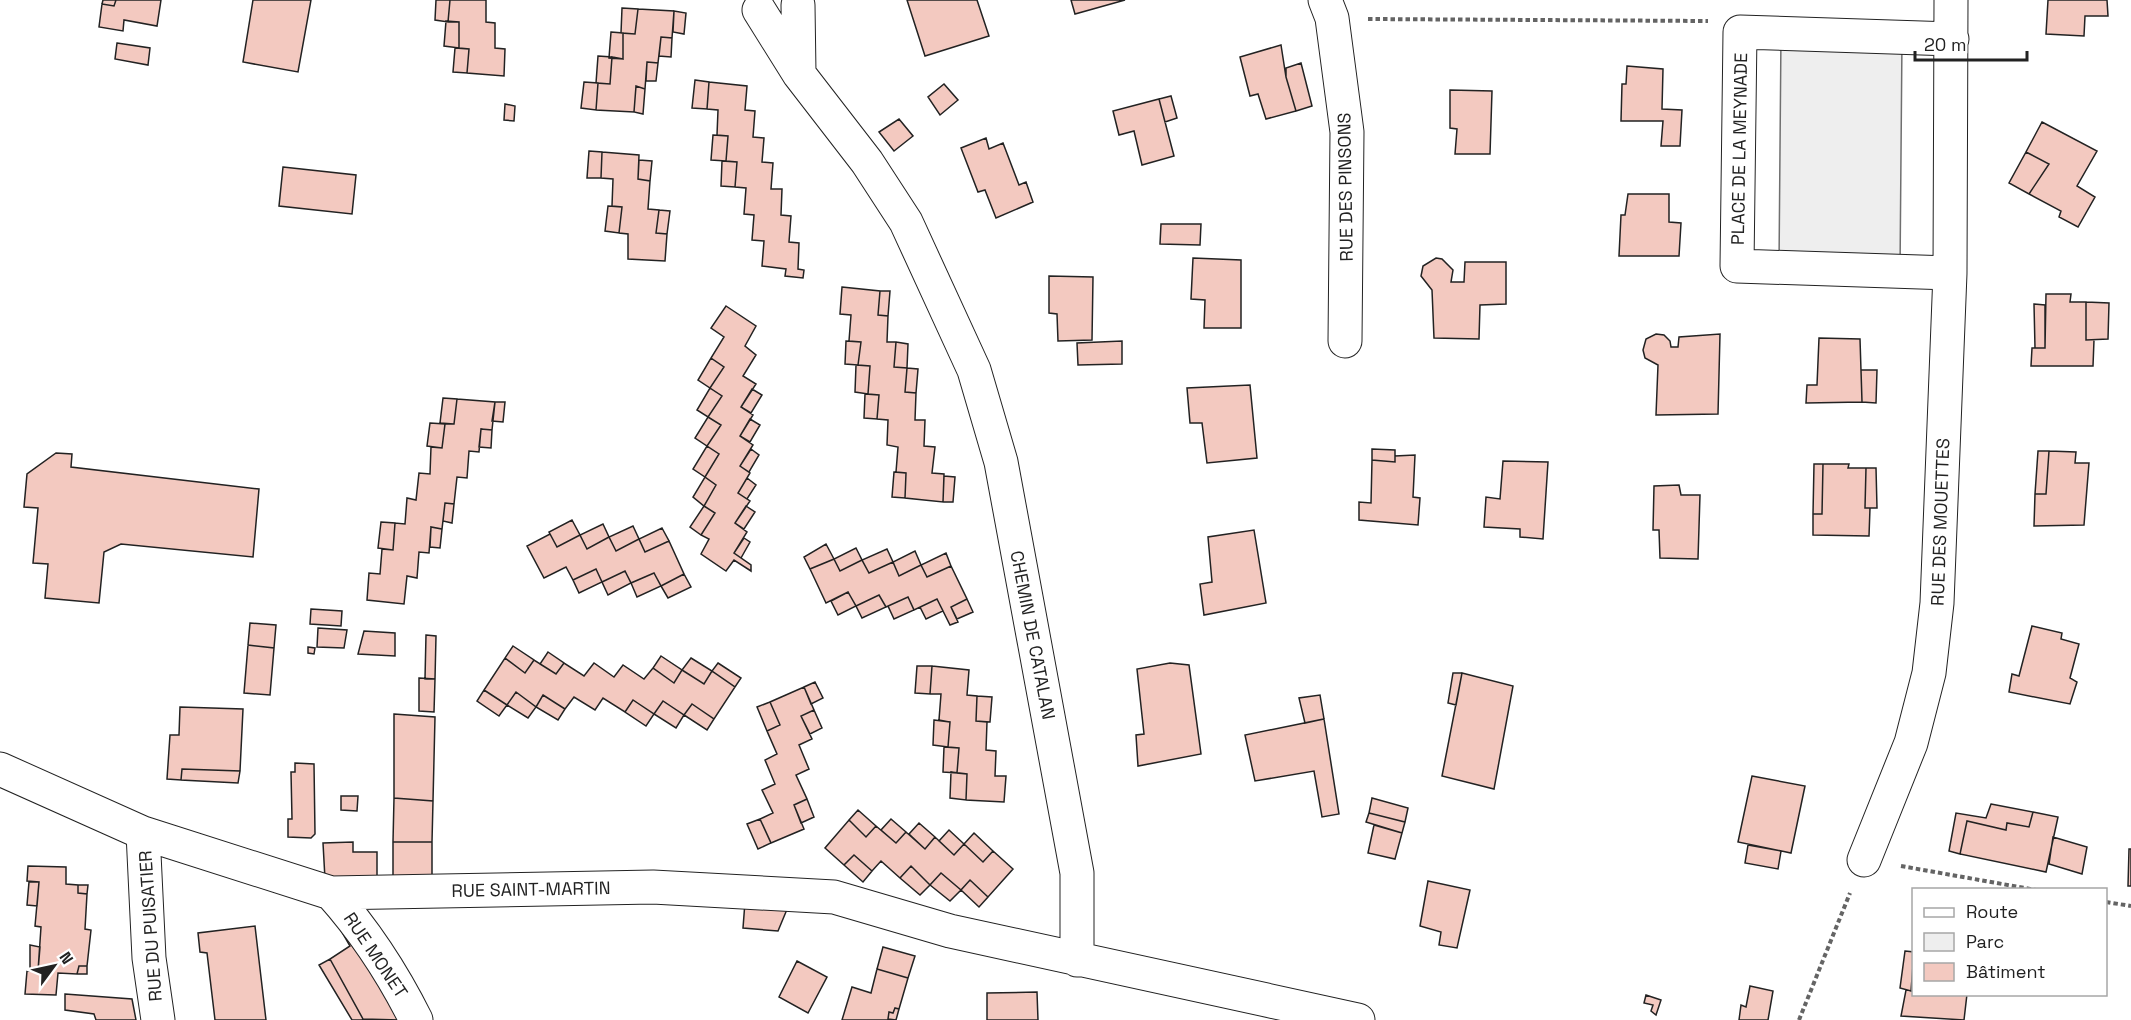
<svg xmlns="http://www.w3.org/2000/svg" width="2131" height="1020" font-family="'Space Grotesk',sans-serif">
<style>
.green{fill:#eee;stroke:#6f6f6f;stroke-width:1.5}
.building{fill:#f3c9c0;stroke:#222;stroke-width:1.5}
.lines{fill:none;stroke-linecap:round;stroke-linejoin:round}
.street-casing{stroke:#222;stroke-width:35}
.path{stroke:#646464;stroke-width:4;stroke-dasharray:4.5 3;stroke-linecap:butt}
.street{stroke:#fff;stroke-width:33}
.labels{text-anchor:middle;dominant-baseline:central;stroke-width:4.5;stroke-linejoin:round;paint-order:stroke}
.street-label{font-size:18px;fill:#222;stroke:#fff}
</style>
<rect width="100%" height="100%" fill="#fff"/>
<path class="green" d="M1781 33 1902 38 1900 272 1779 266Z"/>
<path class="building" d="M103 0H116L114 6 102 4Z
M116 0H161L157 26 124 20 123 31 99 27 102 4 114 6Z
M253 0H311L298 72 243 62Z
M436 0H450L448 22 435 20Z
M450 0H486V22L495 23V48L505 49 504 76 467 73 469 49 459 48V22H448Z
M907 0H977L989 36 925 56Z
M1071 0H1125L1075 14Z
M2048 0H2107L2108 16H2085L2084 36 2046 34Z
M622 8 638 9 635 34 621 33Z
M638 9 674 11 672 38 661 37 658 63 647 62 645 89 636 86 634 112 596 110 598 83 610 84 612 57 623 59V33L635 34Z
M674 11 686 13 684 34 673 32Z
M446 21 459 22V48L444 46Z
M611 32 623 33V59L609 58Z
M661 37 672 38 671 57 659 56Z
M117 43 150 48 148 65 115 59Z
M1281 45 1286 77 1296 111 1266 119 1258 94 1250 96 1240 57Z
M455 48 469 49 467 73 453 72Z
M598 56 612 57 610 84 596 83Z
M647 62 658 63 656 81H646Z
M1301 63 1312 106 1296 111 1286 77V68Z
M1627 66 1663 69 1662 109 1682 110 1680 146H1661L1663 121H1621L1622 84H1626Z
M695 80 709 82 707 109 692 108Z
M584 82 598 83 596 110 581 108Z
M709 82 747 86 745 110 755 111 753 137 764 138 762 162 773 163 771 189H782L781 215 791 216 789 242 799 243 798 269 804 270 803 278 785 276 786 269 762 266 764 241 752 240 754 215 744 214 746 188 735 187 737 162 726 161 728 136 717 135 718 110 707 109Z
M944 84 958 100 940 115 928 97Z
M636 86 645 89 643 114 634 112Z
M1450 90 1492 91 1490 154H1455L1457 129 1450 128Z
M1171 96 1177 118 1165 122 1159 99Z
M1159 99 1174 156 1142 165 1134 131 1119 135 1113 111Z
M505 104 515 106 514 121 504 120Z
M899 119 913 136 894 151 879 132Z
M2042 122 2097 151 2077 186 2095 197 2078 227 2059 217 2061 211 2029 194 2049 164 2026 152Z
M713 135 728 136 726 161 711 160Z
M986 138 989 149 1003 143 1019 185 1026 182 1033 202 996 218 985 190 978 192 961 148Z
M589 151 602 152 601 178H587Z
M602 152 639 155 638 179 650 181 648 209 659 210 656 233 667 234 665 261 628 259V234L619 233 622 207 612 206 613 179 601 178Z
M2026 152 2049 164 2029 194 2009 183Z
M639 160 652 161 650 181 638 179Z
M722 161 737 162 735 187 721 186Z
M283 167 356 175 352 214 279 206Z
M1628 194H1669V222L1681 223 1679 256H1619L1621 215H1625Z
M608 206 622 207 619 233 605 231Z
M659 210 670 211 667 234 656 233Z
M1161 224H1201L1200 245 1160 244Z
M1193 258 1241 260V328H1204L1205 300 1191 299Z
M1436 258 1442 259 1453 270 1451 282H1464L1465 262H1506V304L1480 305 1479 339 1434 338 1432 290 1421 276 1423 266Z
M1049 276 1093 277 1092 340 1058 341 1057 314 1049 313Z
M842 287 880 291 878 315 888 316 887 342H896L894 367 907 368 905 392 916 393 915 420H925L924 446 935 447 932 473 944 474 943 502 905 498 906 473 896 472 898 447 887 445 888 420 877 419 879 395 868 394 870 366 858 365 861 342 849 341 851 315 840 314Z
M880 291H890L888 316 878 315Z
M2046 294H2071L2070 302H2086V340H2094L2093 366H2031L2032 348H2045Z
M2086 302 2109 303 2108 339 2086 340Z
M2034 304 2045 305V348H2035Z
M726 306 756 326 745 346 756 355 743 376 756 384 741 407 753 415 740 436 753 445 740 466 750 473 738 493 750 501 735 523 747 532 734 553 751 565V571L734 560 726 571 701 554 709 539 701 535 715 513 704 506 716 485 705 477 719 454 707 446 721 425 708 417 722 396 710 388 724 367 711 358 724 337 711 328Z
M1656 334 1664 335 1670 341 1671 347H1678L1679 337 1720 334 1718 414 1656 415 1658 365 1645 358 1643 350 1646 339Z
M1819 338 1860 339 1862 402 1806 403 1807 385H1817Z
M846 341 861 342 858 365 845 364Z
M1122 341V364L1078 365 1077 343Z
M896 342 908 344 907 368 894 367Z
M711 358 724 367 710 388 698 380Z
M856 365 870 366 868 394 855 392Z
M907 368 918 369 916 393 905 392Z
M1861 370H1877L1876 403 1862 402Z
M1250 385 1257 458 1207 463 1202 423H1190L1187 388Z
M710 388 722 396 708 417 697 410Z
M752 389 762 395 751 413 741 407Z
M865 394 879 395 877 419 864 418Z
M443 398 457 399 454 424 440 423Z
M457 399 495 402 492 430 481 429 479 452 469 451 467 478 457 477 454 504 445 503 442 529 431 527 429 553 419 552 417 578 407 576 404 604 367 600 369 573 380 574 382 549 393 550 395 523 405 524 407 498 416 500 419 473 430 474 431 447 442 448 445 424H454Z
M495 402H505L503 422 492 421Z
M708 417 721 425 707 446 695 438Z
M750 419 760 425 750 442 740 436Z
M430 423 445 424 442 448 427 446Z
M481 429 492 430 491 448 479 447Z
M707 446 719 454 705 477 693 469Z
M751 449 759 455 749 472 740 466Z
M1372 449 1395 450V462L1372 460Z
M2038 451H2049L2046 494H2035Z
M2049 451 2076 452 2075 463H2089L2084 525 2034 526 2035 494H2046Z
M56 453 72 454 71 467 259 489 253 557 121 544 104 552 99 603 45 598 48 564 33 563 38 508 24 507 27 474Z
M1415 455 1413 497 1420 498 1418 525 1359 520V502L1371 503 1372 460 1395 462V456Z
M1503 461 1548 462 1543 539 1520 537V529L1484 527 1486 497 1500 499Z
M1814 464H1823L1822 514H1813Z
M1823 464H1849L1848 468H1866L1865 508H1870L1869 536 1813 535V514H1822Z
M1866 468H1876L1877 508H1865Z
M894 472 906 473 905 498 892 497Z
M944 476 955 477 953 502H943Z
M705 477 716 485 704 506 693 497Z
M747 478 756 485 747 499 738 493Z
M1679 485 1681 495H1700L1698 559 1660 558 1659 530H1653L1654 486Z
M445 503 454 504 452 523 443 521Z
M704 506 715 513 701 535 690 527Z
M746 506 755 512 744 529 735 523Z
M572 520 580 535 557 547 549 532Z
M381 522 395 523 393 550 378 548Z
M603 524 609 537 587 549 580 535Z
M633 526 639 539 616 551 609 537Z
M431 527 442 529 440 548 430 547Z
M662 528 669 541 645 552 639 539Z
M1254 530 1266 603 1204 615 1200 584 1212 582 1208 537Z
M550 534 557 547 580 535 587 549 609 537 616 551 639 539 645 552 669 541 684 574 661 586 654 573 631 583 625 571 602 582 596 569 573 580 566 567 544 578 527 546Z
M744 538 750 542 741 558 734 553Z
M826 544 834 559 810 569 804 557Z
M856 548 862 560 840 571 834 559Z
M887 549 893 562 869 573 862 560Z
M915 551 921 565 899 576 893 562Z
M946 553 951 566 927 577 921 565Z
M834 559 840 571 862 560 869 573 893 562 899 576 921 565 927 577 951 566 967 599 951 607 958 622 950 625 937 599 914 610 908 597 886 607 879 595 856 606 848 592 826 603 810 569Z
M596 569 602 582 579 593 573 580Z
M625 571 631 583 608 595 602 582Z
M654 573 661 586 637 597 631 583Z
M684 574 691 587 668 598 661 586Z
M848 592 856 606 838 615 831 601Z
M879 595 886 607 862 618 856 606Z
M908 597 914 610 894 619 888 606Z
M937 599 943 611 926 619 920 607Z
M967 599 973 612 957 619 951 607Z
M311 609 342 611 341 626 310 624Z
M250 623 276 625 274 648 248 645Z
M2032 626 2062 633 2061 639 2079 644 2070 678 2077 682 2070 704 2009 692 2012 674 2019 676Z
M318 628 347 630 344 648 317 647Z
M364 631 395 633V656L358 654Z
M426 635 436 636 435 679H425Z
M248 645 274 648 270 695 244 693Z
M513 646 534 660 525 673 505 658Z
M308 647 315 648 314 654 308 653Z
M548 652 564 663 556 674 540 664Z
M661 656 682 670 674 683 653 668Z
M505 658 525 673 534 660 556 674 564 663 584 676 594 663 614 677 623 665 644 679 653 668 674 683 682 670 704 684 712 671 735 687 714 719 692 704 684 715 663 701 654 714 633 700 625 712 603 698 595 710 574 697 565 709 543 695 536 707 516 692 507 705 484 690Z
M691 658 712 671 704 684 682 670Z
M718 663 741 678 735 687 712 671Z
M1170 663 1189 665 1201 754 1138 766 1136 735 1144 734 1137 669Z
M917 666H932L930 694 915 693Z
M932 666 969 670 967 695 977 696 976 721 987 722 986 750 996 751 995 776H1006L1004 802 966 800 967 774 957 773 959 748 948 747 950 722 939 720 941 694H930Z
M1453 673H1462L1456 705 1448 703Z
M1462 673 1513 686 1494 789 1442 776Z
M419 678 435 679 434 712 419 711Z
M815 682 823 698 811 704 804 687Z
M804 687 814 710 801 716 812 739 799 745 809 769 796 775 807 799 794 805 804 829 771 843 760 819 773 813 762 790 775 784 765 760 777 754 767 731 780 725 770 702Z
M484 690 507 705 499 716 477 701Z
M516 692 536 707 528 718 507 705Z
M543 695 565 709 558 720 536 707Z
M1320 695 1324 719 1305 723 1299 698Z
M977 696 992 697 990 722 976 721Z
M633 700 654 714 646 726 625 712Z
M663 701 684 715 676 728 654 714Z
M770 702 780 725 767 731 757 707Z
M692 704 714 719 707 730 684 715Z
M180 707 243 709 240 771 182 769 181 780 167 779 170 735H179Z
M814 710 822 728 810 734 801 716Z
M394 714 435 717 433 801 394 798Z
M1324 719 1339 814 1322 817 1314 771 1255 781 1245 735Z
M934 720 950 722 948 747 933 745Z
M944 747 959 748 957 773 943 772Z
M295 763 314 764 315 834 311 838 288 837V819H292L291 772H295Z
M182 769 240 771 238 783 181 780Z
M951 772 967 774 966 800 950 798Z
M1752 776 1805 786 1791 853 1738 842Z
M341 796H358L357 811 341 810Z
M394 798 433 801 432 842H393Z
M1372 798 1408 808 1405 822 1369 813Z
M807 799 814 817 801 823 794 805Z
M1991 804 2033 812 2029 827 2007 823 2006 830 1967 821 1960 854 1949 851 1956 813 1986 818Z
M858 810 876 826 866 837 849 820Z
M2033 812 2058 817 2046 872 1960 854 1967 821 2006 830 2007 823 2029 827Z
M1369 813 1405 822 1402 833 1366 822Z
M760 819 771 843 758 849 747 824Z
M891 819 906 832 896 843 881 830Z
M849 820 866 837 876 826 896 843 906 832 925 849 935 837 954 855 964 844 983 862 993 851 1013 869 988 897 970 880 961 890 941 873 930 885 911 866 900 878 881 861 872 871 854 855 844 865 825 848Z
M919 823 935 837 925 849 909 834Z
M1374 825 1402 833 1395 859 1368 853Z
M949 830 964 844 954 855 939 841Z
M974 833 993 851 983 862 964 844Z
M2053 837 2087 847 2082 874 2049 864Z
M353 842V852H377V878L325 879 323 843Z
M393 842H432V878H393Z
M1748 845 1781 851 1778 869 1745 863Z
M2129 849H2131V886H2128Z
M854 855 872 871 863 882 844 865Z
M28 866 66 867V884L78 885V893L87 894 85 929 91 930 87 966H79L77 974 58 973 56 995 25 994 27 971H38L41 927 35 926 39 882 27 881Z
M911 866 930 885 920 895 900 878Z
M941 873 961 890 950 901 930 885Z
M970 880 988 897 979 907 961 890Z
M1428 881 1470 890 1457 948 1439 945 1441 932 1420 926Z
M29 882H39L37 906 27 905Z
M78 885H88L87 894 78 893Z
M745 902 788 907 778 931 743 928Z
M345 922 400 1020 363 1019 330 959 350 946 339 927Z
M255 926 266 1020H215L207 953 200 952 198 933Z
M30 945 40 947 38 971H30Z
M883 947 915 956 908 978 877 969Z
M1905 951 1914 952 1911 991 1900 988Z
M330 959 363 1019 362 1020H352L319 965Z
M797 961 827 977 808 1013 779 997Z
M79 966H87V974H77Z
M877 969 908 978 899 1009 895 1008 893 1013 889 1012 888 1019 892 1020H842L852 987 871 993Z
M1750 986 1773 991 1768 1020H1739L1741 1005 1746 1007Z
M1906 990 1914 991V994H1967L1964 1020 1901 1016Z
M1037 992 1038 1020H987V993Z
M65 994 132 999 136 1020H96L94 1014 65 1010Z
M1646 995 1661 1000 1656 1015 1651 1011 1653 1005 1644 1003Z
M895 1008 899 1009 896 1020 888 1019 889 1012 893 1013Z"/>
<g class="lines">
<g class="street-casing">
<path id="street" d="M1325 0 1332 18 1347 132 1345 341
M798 5 799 73
M759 10 799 74 867 162 906 222 974 370 1001 462 1077 873V960
M1950 273 1737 266 1740 32 1952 39
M0 769 143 833 331 893 653 887 834 897 950 931 1358 1020
M143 833 149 958 158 1020
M1864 860 1911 743 1929 673 1937 603 1950 273 1951 0
M331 893C365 931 393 974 416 1020"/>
</g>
<path class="path" d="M1368 19 1708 21
M1901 866 2036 890
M2106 902 2131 906
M1799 1020 1850 893"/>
<use href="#street" class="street"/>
</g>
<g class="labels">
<g class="street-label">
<text transform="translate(1739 149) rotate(-89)">PLACE DE LA MEYNADE</text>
<text transform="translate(1345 187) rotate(-91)">RUE DES PINSONS</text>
<text transform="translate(1940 522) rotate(-88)">RUE DES MOUETTES</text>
<text transform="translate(1033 635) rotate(79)">CHEMIN DE CATALAN</text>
<text transform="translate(531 889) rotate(-1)">RUE SAINT-MARTIN</text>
<text transform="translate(150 926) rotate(-94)">RUE DU PUISATIER</text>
<text transform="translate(376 955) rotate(56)">RUE MONET</text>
</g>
</g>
<rect x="1912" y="888" width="195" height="108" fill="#ffffff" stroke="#a7a7a7" stroke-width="1.5"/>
<rect x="1924" y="908" width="30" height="9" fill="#ffffff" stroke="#a7a7a7" stroke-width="1.5"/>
<text x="1966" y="918" font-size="18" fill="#222222">Route</text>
<rect x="1924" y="933" width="30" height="18" fill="#eeeeee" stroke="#a7a7a7" stroke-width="1.5"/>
<text x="1966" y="948" font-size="18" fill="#222222">Parc</text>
<rect x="1924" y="963" width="30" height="18" fill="#f3c9c0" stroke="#a7a7a7" stroke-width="1.5"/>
<text x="1966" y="978" font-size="18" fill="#222222">Bâtiment</text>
<g transform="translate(54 966) rotate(57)" stroke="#ffffff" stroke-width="4.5" paint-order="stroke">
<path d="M0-4.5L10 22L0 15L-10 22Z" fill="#222222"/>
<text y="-9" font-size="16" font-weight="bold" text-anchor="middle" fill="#222222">N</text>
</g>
<path d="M1915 51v9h112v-9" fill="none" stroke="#222222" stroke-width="3"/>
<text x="1924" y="51" font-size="18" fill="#222222" stroke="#ffffff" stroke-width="4.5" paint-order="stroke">20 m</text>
</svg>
